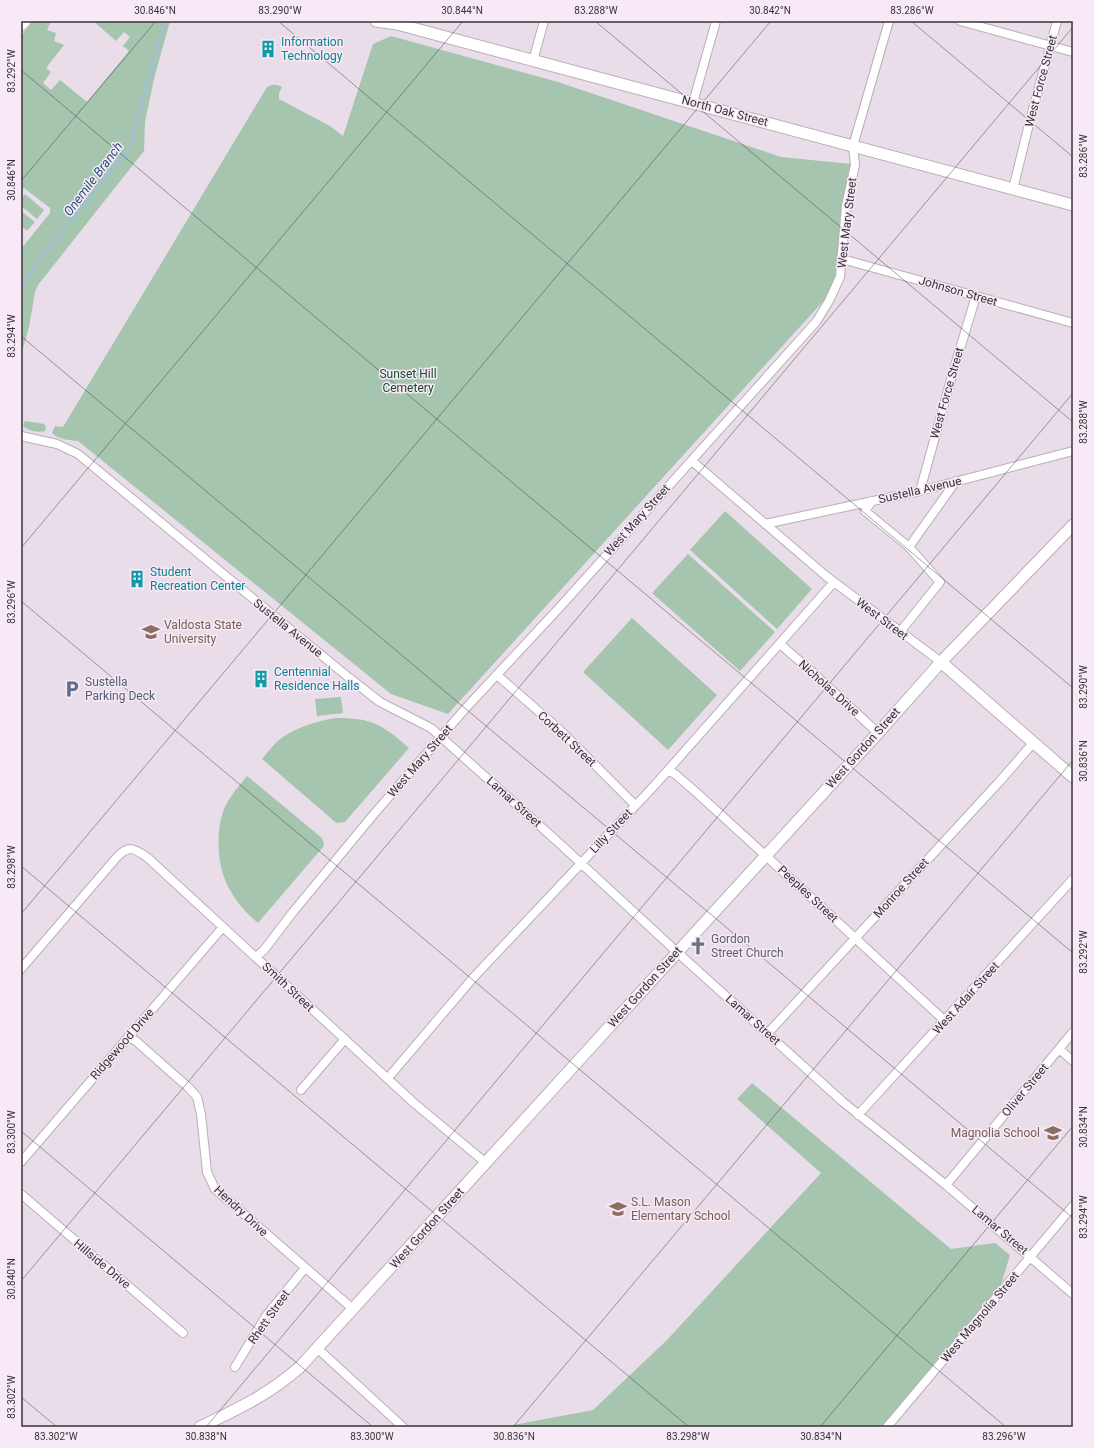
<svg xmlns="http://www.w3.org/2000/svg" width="1094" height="1448" font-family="Roboto,sans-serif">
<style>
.green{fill:#a6c5af}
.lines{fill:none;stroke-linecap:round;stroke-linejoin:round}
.stream{stroke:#a1bedd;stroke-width:2}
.street-casing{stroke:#baaeb9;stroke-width:10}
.secondary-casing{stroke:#baaeb9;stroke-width:13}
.primary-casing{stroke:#baaeb9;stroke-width:15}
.street{stroke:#fff;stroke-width:8}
.secondary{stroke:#fff;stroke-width:11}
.primary{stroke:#fff;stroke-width:13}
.ticks{fill:none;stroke:#383338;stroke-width:1;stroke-opacity:0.45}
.labels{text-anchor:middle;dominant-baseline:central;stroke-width:3;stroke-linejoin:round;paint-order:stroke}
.culture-label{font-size:12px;fill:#0d838f;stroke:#f7eaf6;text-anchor:start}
.street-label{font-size:12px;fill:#383338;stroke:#f7eaf6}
.park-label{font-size:12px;fill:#114e2c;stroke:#f7eaf6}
.education-label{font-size:12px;fill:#785e54;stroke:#f7eaf6;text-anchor:start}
.service-label{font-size:12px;fill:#4e5e75;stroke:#f7eaf6;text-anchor:start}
.worship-label{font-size:12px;fill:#5b616d;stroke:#f7eaf6;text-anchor:start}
.water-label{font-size:13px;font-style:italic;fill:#27527c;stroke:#f7eaf6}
.neatline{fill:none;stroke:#383338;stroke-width:1.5}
.ticks-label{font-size:10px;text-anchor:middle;fill:#383338}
</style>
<rect width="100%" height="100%" fill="#e9dde9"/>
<path class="green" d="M33 21H51L47 30 56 33 54 41 64 45 46 68 51 72 43 83 51 90 60 80 87 102 129 51 123 46 130 37 124 32 116 41 93 21H170L154 79 145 122 144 151 38 285 35 292 29 327 21 355V249L50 213V208L24 188 21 189V36Z
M391 36 558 82 781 157 852 164 836 276 827 297 448 714 391 694 78 441C70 440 58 440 52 433L55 426 63 427 267 87C273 84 276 84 282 87L279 93V99L330 126 343 136 373 44Z
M25 194 44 210 37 219 21 206V199Z
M21 211 35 222 27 231 21 226Z
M26 421 44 424 46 427 45 431C39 433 28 431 23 426L24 422Z
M725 511 812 589 777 629 690 550Z
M688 554 775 632 740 671 652 593Z
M632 618 717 695 668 750 583 672Z
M341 697 343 713 317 716 315 699Z
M335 718C372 718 382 724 409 748L345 822 337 823 334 821 262 759C267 753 273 745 279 740 295 727 315 722 335 718Z
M247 776 322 838 324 844 323 847 258 923C247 914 237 903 230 890 217 869 215 832 224 809 229 797 239 786 247 776Z
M752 1083 951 1249 995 1243 1010 1255 1001 1285 881 1427H503L593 1410 667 1340 821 1173 737 1099Z"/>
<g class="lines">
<path class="stream" d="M21 287 39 260 130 147 164 21"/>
<g class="street-casing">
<path id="street" d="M960 21 1073 52
M533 61 544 21
M693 103 716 21
M1013 189 1030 120 1057 21
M842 259 1073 323
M21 436 57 444 78 454 348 677 380 702 431 728 559 843 677 952 843 1102 946 1185 1073 1294
M692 461 826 576 941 662
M920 491 953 372 976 296
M872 501 865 511 909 547 940 582 900 632
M765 524 920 491 1073 451
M909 547 956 481
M780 644 810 670 878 733
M497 675 560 730 635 805
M668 770 675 774 697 793 765 855 945 1021
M256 957 264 950 293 912 374 814 465 709 559 608 816 322 829 301 840 277 846 206 855 165 853 146 889 21
M21 969 117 857C130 844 135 849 148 858L414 1103 486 1163
M768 1033 1000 781 1034 742
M128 1037 136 1041 172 1073 188 1087 197 1097 201 1114 207 1172 215 1189 353 1309
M1059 1049 1073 1061
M388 1078 473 978 654 786 834 582
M301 1090 345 1039
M858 1115 1073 879
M21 1162 223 927
M946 1185 1073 1032
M21 1194 183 1333
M317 1348 403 1427
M235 1367 266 1316 305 1268
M887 1427 1073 1206"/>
</g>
<g class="secondary-casing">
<path id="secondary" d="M376 21 397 24 1073 205
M941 662 1073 777
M200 1427C238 1409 268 1395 300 1367L610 1026 878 733 941 662 1073 525"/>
</g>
<g class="primary-casing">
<path id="primary" d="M21 24 24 21"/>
</g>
<use href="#street" class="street"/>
<use href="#secondary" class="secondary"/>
<use href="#primary" class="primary"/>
</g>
<path class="ticks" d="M278 21 1073 688M595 21 1073 422M911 21 1073 157M21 70 1073 953M21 181 156 21M21 336 1073 1218M21 548 463 21M21 601 1006 1427M21 866 689 1427M21 914 771 21M21 1131 373 1427M21 1281 1073 27M21 1397 57 1427M206 1427 1073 393M513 1427 1073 760M820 1427 1073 1126"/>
<defs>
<g id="building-bare" transform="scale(1.38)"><path d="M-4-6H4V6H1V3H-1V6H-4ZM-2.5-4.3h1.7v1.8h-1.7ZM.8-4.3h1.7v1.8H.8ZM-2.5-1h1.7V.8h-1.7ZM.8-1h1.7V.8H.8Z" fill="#0f9aa8" stroke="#f7eaf6" stroke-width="2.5" paint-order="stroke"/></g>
<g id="university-bare" transform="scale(1.38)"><path d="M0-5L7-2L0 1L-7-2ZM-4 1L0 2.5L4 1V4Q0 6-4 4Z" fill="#8d6e63" stroke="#f7eaf6" stroke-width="2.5" paint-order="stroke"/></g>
<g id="parking-bare" transform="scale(1.38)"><path d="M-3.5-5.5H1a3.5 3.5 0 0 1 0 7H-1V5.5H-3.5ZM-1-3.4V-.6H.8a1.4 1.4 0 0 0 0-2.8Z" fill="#5c6f8a" stroke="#f7eaf6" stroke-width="2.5" paint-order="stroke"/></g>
<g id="church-bare" transform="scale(1.38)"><path d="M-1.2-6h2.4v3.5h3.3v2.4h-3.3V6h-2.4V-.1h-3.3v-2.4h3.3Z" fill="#6b7280" stroke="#f7eaf6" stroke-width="2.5" paint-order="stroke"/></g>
<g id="school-bare" transform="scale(1.38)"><path d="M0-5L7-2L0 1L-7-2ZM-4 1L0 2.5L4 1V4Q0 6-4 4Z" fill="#8d6e63" stroke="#f7eaf6" stroke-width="2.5" paint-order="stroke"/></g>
</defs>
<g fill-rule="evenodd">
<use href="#building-bare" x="268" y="49"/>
<use href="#building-bare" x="137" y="579"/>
<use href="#university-bare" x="151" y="632"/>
<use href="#building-bare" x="261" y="679"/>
<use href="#parking-bare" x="72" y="689"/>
<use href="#church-bare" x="698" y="946"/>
<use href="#school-bare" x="1053" y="1133"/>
<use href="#school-bare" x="618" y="1209"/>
</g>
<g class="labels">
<g class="culture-label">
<text x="281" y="42">Information<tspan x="281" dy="14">Technology</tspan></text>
<text x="150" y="572">Student<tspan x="150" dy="14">Recreation Center</tspan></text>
<text x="274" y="672">Centennial<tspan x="274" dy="14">Residence Halls</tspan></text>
</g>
<g class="street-label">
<text transform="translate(1041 81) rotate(-75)">West Force Street</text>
<text transform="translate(725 111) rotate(15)">North Oak Street</text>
<text transform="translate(847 223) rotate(-83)">West Mary Street</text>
<text transform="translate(958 291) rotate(16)">Johnson Street</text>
<text transform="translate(947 393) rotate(-74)">West Force Street</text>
<text transform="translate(920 490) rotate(-13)">Sustella Avenue</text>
<text transform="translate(637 520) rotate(-48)">West Mary Street</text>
<text transform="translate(882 619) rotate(37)">West Street</text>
<text transform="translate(288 628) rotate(39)">Sustella Avenue</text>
<text transform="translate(829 688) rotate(42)">Nicholas Drive</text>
<text transform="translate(567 739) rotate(43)">Corbett Street</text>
<text transform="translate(863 748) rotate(-48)">West Gordon Street</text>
<text transform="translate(420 761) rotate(-49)">West Mary Street</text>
<text transform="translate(514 802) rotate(42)">Lamar Street</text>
<text transform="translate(611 831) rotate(-47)">Lilly Street</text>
<text transform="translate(901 888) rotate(-48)">Monroe Street</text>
<text transform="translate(808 894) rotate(43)">Peeples Street</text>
<text transform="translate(288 987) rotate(43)">Smith Street</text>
<text transform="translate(645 987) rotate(-48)">West Gordon Street</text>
<text transform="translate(966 998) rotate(-48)">West Adair Street</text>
<text transform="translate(753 1020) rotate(42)">Lamar Street</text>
<text transform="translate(122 1044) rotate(-49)">Ridgewood Drive</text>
<text transform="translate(1025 1090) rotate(-50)">Oliver Street</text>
<text transform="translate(241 1211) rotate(43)">Hendry Drive</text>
<text transform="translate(427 1228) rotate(-48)">West Gordon Street</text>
<text transform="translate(1000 1230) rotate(40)">Lamar Street</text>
<text transform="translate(102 1264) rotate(40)">Hillside Drive</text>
<text transform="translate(269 1317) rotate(-55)">Rhett Street</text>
<text transform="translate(980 1317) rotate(-50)">West Magnolia Street</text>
</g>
<g class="park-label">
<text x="408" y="374">Sunset Hill<tspan x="408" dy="14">Cemetery</tspan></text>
</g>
<g class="education-label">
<text x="164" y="625">Valdosta State<tspan x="164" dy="14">University</tspan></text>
<text x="1040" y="1133" text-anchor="end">Magnolia School</text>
<text x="631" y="1202">S.L. Mason<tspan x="631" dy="14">Elementary School</tspan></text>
</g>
<g class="service-label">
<text x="85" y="682">Sustella<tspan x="85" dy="14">Parking Deck</tspan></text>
</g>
<g class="worship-label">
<text x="711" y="939">Gordon<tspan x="711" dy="14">Street Church</tspan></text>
</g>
<g class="water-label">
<text transform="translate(93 179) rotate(-53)">Onemile Branch</text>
</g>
</g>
<rect width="1094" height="1448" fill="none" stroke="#f7eaf6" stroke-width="44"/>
<rect x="22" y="22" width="1050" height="1404" class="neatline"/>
<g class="ticks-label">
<text x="155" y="14">30.846°N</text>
<text x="280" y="14">83.290°W</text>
<text x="462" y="14">30.844°N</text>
<text x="596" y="14">83.288°W</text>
<text x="770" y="14">30.842°N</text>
<text x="912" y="14">83.286°W</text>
<text transform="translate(11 71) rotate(-90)" y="4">83.292°W</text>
<text transform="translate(1083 156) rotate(-90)" y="4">83.286°W</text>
<text transform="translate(11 180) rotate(-90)" y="4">30.846°N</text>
<text transform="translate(11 336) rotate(-90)" y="4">83.294°W</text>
<text transform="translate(1083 422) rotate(-90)" y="4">83.288°W</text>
<text transform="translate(11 602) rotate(-90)" y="4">83.296°W</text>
<text transform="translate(1083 687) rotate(-90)" y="4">83.290°W</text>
<text transform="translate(1083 761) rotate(-90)" y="4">30.836°N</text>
<text transform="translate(11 867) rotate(-90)" y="4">83.298°W</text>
<text transform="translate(1083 952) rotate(-90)" y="4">83.292°W</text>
<text transform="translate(1083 1127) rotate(-90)" y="4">30.834°N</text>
<text transform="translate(11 1132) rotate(-90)" y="4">83.300°W</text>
<text transform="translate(1083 1217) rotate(-90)" y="4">83.294°W</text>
<text transform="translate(11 1279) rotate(-90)" y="4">30.840°N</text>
<text transform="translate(11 1397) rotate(-90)" y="4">83.302°W</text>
<text x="56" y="1440">83.302°W</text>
<text x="206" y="1440">30.838°N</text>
<text x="372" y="1440">83.300°W</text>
<text x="514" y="1440">30.836°N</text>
<text x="688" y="1440">83.298°W</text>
<text x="821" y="1440">30.834°N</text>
<text x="1004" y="1440">83.296°W</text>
</g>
</svg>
